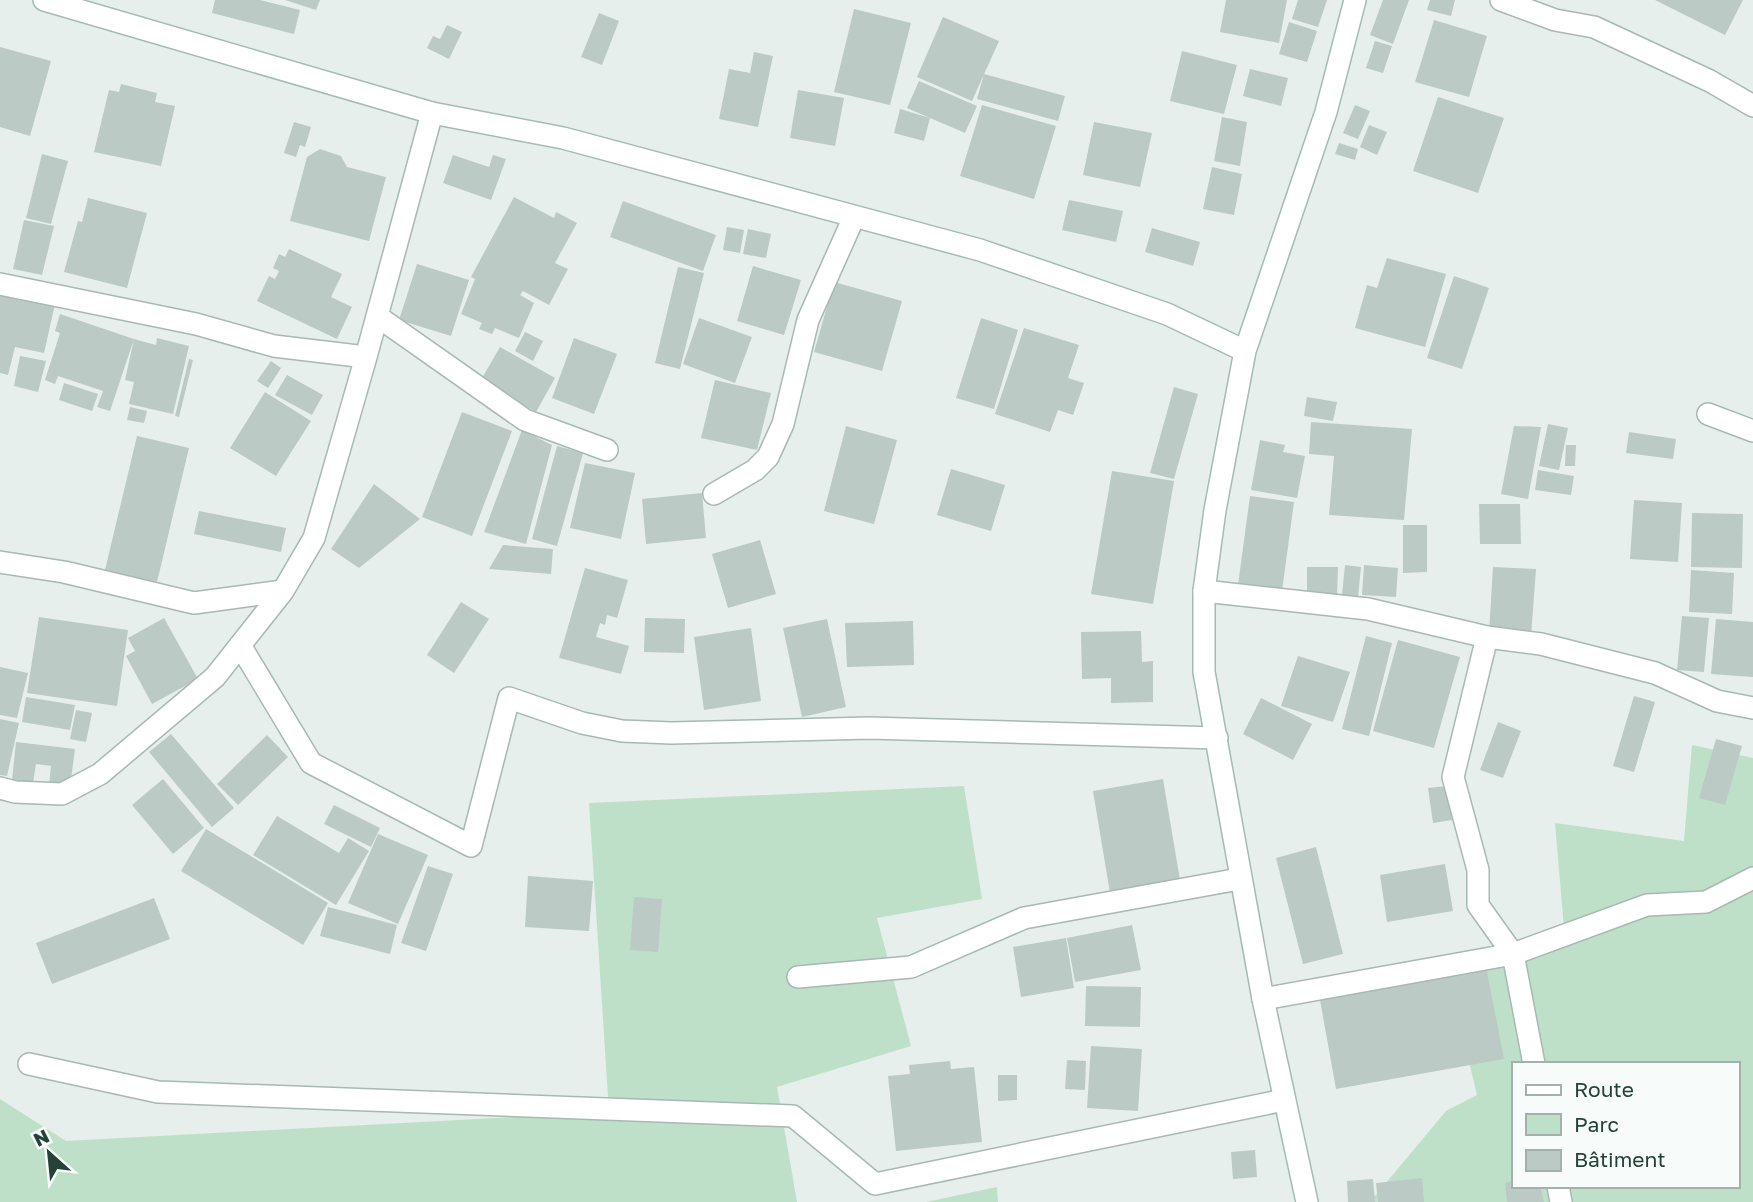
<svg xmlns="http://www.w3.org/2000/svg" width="1753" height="1202" font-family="'Golos Text',sans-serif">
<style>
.green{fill:#bfe0c8;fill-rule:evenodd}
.building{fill:#bbcac4}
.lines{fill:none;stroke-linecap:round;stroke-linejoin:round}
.street-casing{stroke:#a8b8b2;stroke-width:24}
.secondary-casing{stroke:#a4bbb3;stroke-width:24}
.street{stroke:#fff;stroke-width:21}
.secondary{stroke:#fff;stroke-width:21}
</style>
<rect width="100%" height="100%" fill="#e6efeb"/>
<path class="green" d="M1692 745 1753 758V1202H1370L1446 1111 1477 1095 1448 974 1564 928 1555 823 1684 841ZM1513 1064H1737V1186H1513Z
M964 786 982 899 877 918 911 1046 777 1087 797 1202H0V1099L66 1141 609 1112 589 803Z
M997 1187 998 1202H926Z"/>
<path class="building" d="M215 0H260L300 10 294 34 212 13Z
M285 0H320L316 10Z
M1226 0H1287L1279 43 1220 32Z
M1298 0H1327L1318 27 1292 19Z
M1383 0H1409L1393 44 1370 35Z
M1430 0H1455L1451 16 1427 10Z
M1655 0H1743L1725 35Z
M854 9 911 23 890 105 834 92Z
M599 13 619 21 602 65 581 57Z
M943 17 999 41 972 101 917 77Z
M1434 20 1487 36 1469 97 1415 82Z
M1289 22 1317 31 1307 62 1279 54Z
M447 25 462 32 449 59 427 48 433 36 440 39Z
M1375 41 1392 46 1383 73 1366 68Z
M0 47 51 61 30 136 0 127Z
M1182 51 1237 65 1224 114 1170 101Z
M754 52 773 56 758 127 719 119 729 69 750 73Z
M1250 69 1288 78 1281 106 1243 96Z
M984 74 1065 96 1058 121 977 99Z
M919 81 977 106 965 133 907 108Z
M121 84 157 93 155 102 175 106 161 166 94 152 109 90 119 92Z
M798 90 844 98 835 146 790 138Z
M1438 97 1504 118 1478 193 1413 171Z
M982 105 1056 126 1034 199 960 176Z
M1355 105 1370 111 1358 139 1343 133Z
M900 109 930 118 924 141 894 133Z
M1222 117 1247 122 1240 166 1214 161Z
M294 122 311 127 305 147 300 145 296 157 284 153Z
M1094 122 1152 133 1140 187 1083 175Z
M1369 125 1387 132 1377 155 1360 147Z
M1339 143 1358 149 1355 160 1335 154Z
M320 149 341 156 347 167 386 177 369 241 290 221 307 157Z
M42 154 68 161 51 224 26 218Z
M453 155 489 167 493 155 506 159 491 200 443 183Z
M1212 167 1242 174 1234 215 1203 209Z
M514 197 554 218 556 212 577 223 555 263 568 269 549 305 523 291 520 295 534 303 519 338 495 328 492 334 479 329 482 323 461 314 475 279 471 277Z
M88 198 147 213 127 288 64 272 78 221 82 222Z
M1069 200 1123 211 1116 242 1062 230Z
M623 201 716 235 703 271 610 237Z
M24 220 54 226 42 275 13 269Z
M727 227 744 230 740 253 723 250Z
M1152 228 1200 242 1193 266 1145 252Z
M748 229 771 234 766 258 743 254Z
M289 249 342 274 331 297 352 307 337 339 257 301 269 276 275 279 279 271 273 268 279 254 285 257Z
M1387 258 1446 274 1425 347 1355 328 1367 285 1377 288Z
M417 264 469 280 451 336 399 320Z
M753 266 801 280 784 335 737 321Z
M678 267 704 273 680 369 655 363Z
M1454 276 1489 288 1462 369 1427 358Z
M834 282 902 301 882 371 814 352Z
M0 293 55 304 44 353 15 347 8 375 0 373Z
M60 314 134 339 110 411 97 407 103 391 58 376 55 384 45 380 60 333 55 331Z
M699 318 752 337 735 383 683 364Z
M981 318 1018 330 994 409 956 398Z
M1024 328 1079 345 1068 378 1084 383 1073 415 1058 410 1050 432 995 414Z
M525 332 543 341 533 361 515 351Z
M157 338 189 346 173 414 129 404 134 382 125 380 134 339 156 345Z
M574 338 617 354 594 414 552 398Z
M500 347 555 378 536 412 481 380Z
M20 356 46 361 38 392 14 386Z
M189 359 193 360 179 417 175 416Z
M271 361 281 368 268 388 257 381Z
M287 375 323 395 312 415 275 395Z
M715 380 771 393 757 450 701 438Z
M64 383 98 394 92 411 59 400Z
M1174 387 1198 394 1174 479 1150 473Z
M265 392 311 421 276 476 230 448Z
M1307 397 1337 402 1333 421 1304 416Z
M130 407 147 411 144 423 127 420Z
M462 412 512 431 472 536 422 517Z
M1311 422 1412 429 1404 520 1329 515 1334 456 1309 454Z
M1548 424 1568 428 1559 470 1539 466Z
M846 426 897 440 874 524 824 511Z
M1514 426 1541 427 1528 499 1501 494Z
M522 430 552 445 526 544 484 532Z
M1629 432 1676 439 1673 459 1626 453Z
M137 436 189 448 157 582 105 570Z
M1260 440 1285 445 1283 452 1305 456 1297 498 1251 490Z
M1566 445H1576L1575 466H1565Z
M557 446 583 453 557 546 532 539Z
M585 463 635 473 621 539 570 528Z
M951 469 1005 485 991 531 937 515Z
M1538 470 1574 476 1571 495 1535 490Z
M1112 471 1174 481 1153 604 1091 594Z
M374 484 420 519 359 568 331 549Z
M702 493 706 538 646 544 642 499Z
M1250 496 1294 502 1282 591 1238 585Z
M1634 500 1682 503 1678 562 1630 559Z
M1479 504H1520L1521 544H1480Z
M199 511 286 528 281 552 194 534Z
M1692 513 1743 514 1742 568 1691 567Z
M1403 525H1427V572L1403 573Z
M760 540 776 594 728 608 712 554Z
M503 545 553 549 551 574 489 569Z
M1345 565 1361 567 1358 597 1342 595Z
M1364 565 1398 568 1396 597 1362 595Z
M1307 567H1338L1337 597H1307Z
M1493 567 1536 569 1531 636 1489 633Z
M585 568 628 580 617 618 607 615 605 625 600 623 596 637 629 646 621 674 559 658Z
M1691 570 1734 573 1732 614 1689 612Z
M461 602 489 619 454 673 427 655Z
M1682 616 1709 618 1704 672 1677 670Z
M39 617 128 630 117 706 27 693Z
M164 618 198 679 152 704 126 656 135 651 128 638Z
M645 618 685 619 684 653 644 652Z
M827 619 846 707 802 717 783 628Z
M1716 619 1753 622V677L1711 674Z
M913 621 914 665 847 667 845 623Z
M751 628 761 701 704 710 694 637Z
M1141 631 1142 662 1153 661V702L1111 703V678L1082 679 1081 632Z
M1366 636 1392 643 1369 736 1342 729Z
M1398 640 1460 657 1434 748 1373 731Z
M1298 656 1350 672 1333 722 1281 706Z
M0 667 28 673 17 718 0 715Z
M1634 696 1655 702 1634 772 1613 766Z
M26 697 75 705 70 730 22 722Z
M1261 698 1312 724 1293 760 1243 734Z
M76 710 92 713 86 742 70 739Z
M0 719 19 723 7 776 0 775Z
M1498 722 1521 731 1503 778 1480 770Z
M171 734 234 808 212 827 149 752Z
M267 735 288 757 238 805 217 784Z
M1716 739 1742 746 1725 805 1699 798Z
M16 742 75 749 70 787 49 785 51 766 36 764 33 783 12 780Z
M163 779 204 828 173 854 132 805Z
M1163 779 1180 880 1110 893 1093 791Z
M1447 786 1452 820 1433 823 1428 788Z
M334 805 380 828 371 847 324 824Z
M277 816 339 853 348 838 369 851 336 905 253 855Z
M206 829 328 903 303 945 181 871Z
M378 834 428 855 398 924 348 903Z
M1316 847 1343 954 1303 964 1276 858Z
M1445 864 1453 911 1387 922 1380 875Z
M428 866 453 874 426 951 401 943Z
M528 876 593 881 589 931 525 927Z
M634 897 662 899 658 952 630 950Z
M154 898 170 939 52 984 36 943Z
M328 907 397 925 390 954 320 936Z
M1132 925 1141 970 1075 982 1067 938Z
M1066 938 1074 988 1021 997 1013 947Z
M1486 967 1504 1059 1336 1089 1318 989Z
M1086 986 1141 987 1140 1027 1085 1026Z
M1091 1046 1142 1049 1138 1111 1087 1108Z
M1067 1060 1086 1061 1085 1090 1065 1089Z
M950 1061 951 1069 974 1067 982 1142 896 1151 888 1076 910 1074 909 1065Z
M998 1075H1017V1100L998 1101Z
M1255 1150 1257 1177 1233 1179 1231 1152Z
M1422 1178 1424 1202H1378L1376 1183Z
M1373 1179 1375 1202H1348L1347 1181Z
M1513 1181V1186H1540L1544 1202H1507L1505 1183Z"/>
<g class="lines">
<g class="street-casing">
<path id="street" d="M1501 0 1555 20 1594 27 1710 81 1753 106
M0 284 196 324 274 346 366 357
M377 316 525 420 607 450
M1708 414 1753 431
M714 494 755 470 768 457 783 424 808 320 854 217
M0 562 64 572 194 603 283 591 314 538 366 357 432 113
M1204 591 1368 609 1487 637 1541 644 1655 673 1717 701 1753 708
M1487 637 1453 777 1478 870V905L1513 954 1647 905 1706 902 1753 878
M240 645 311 763 471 846 509 698 582 723 622 731 671 733 869 728 1217 738
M0 788 15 792 62 794 100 774 215 677 283 591
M798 977 911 967 1024 918 1239 879
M1263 999 1513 954 1534 1064
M29 1064 158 1092 793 1116 875 1184 1284 1100
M1558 1186 1561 1202"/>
</g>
<g class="secondary-casing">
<path id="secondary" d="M44 0 432 113 563 138 980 250 1167 314 1245 351
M1307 1202 1263 999 1204 672V591L1215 510 1245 351 1326 112 1355 0"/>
</g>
<use href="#street" class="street"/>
<use href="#secondary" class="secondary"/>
</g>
<rect x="1512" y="1062" width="228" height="126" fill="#f7fbf9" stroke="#a3b1ad" stroke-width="2"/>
<rect x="1526" y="1085" width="35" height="10" fill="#ffffff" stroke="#a3b1ad" stroke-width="2"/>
<text x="1574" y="1097" font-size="21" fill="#24423a">Route</text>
<rect x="1526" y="1114" width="35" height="21" fill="#bfe0c8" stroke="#a3b1ad" stroke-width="2"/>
<text x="1574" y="1132" font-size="21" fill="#24423a">Parc</text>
<rect x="1526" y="1150" width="35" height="21" fill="#bbcac4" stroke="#a3b1ad" stroke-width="2"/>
<text x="1574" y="1167" font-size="21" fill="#24423a">Bâtiment</text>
<g transform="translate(49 1153) rotate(333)" stroke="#f7fbf9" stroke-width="5" paint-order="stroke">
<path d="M0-5L12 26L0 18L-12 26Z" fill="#24423a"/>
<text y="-10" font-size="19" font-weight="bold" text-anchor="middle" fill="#24423a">N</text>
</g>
</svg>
